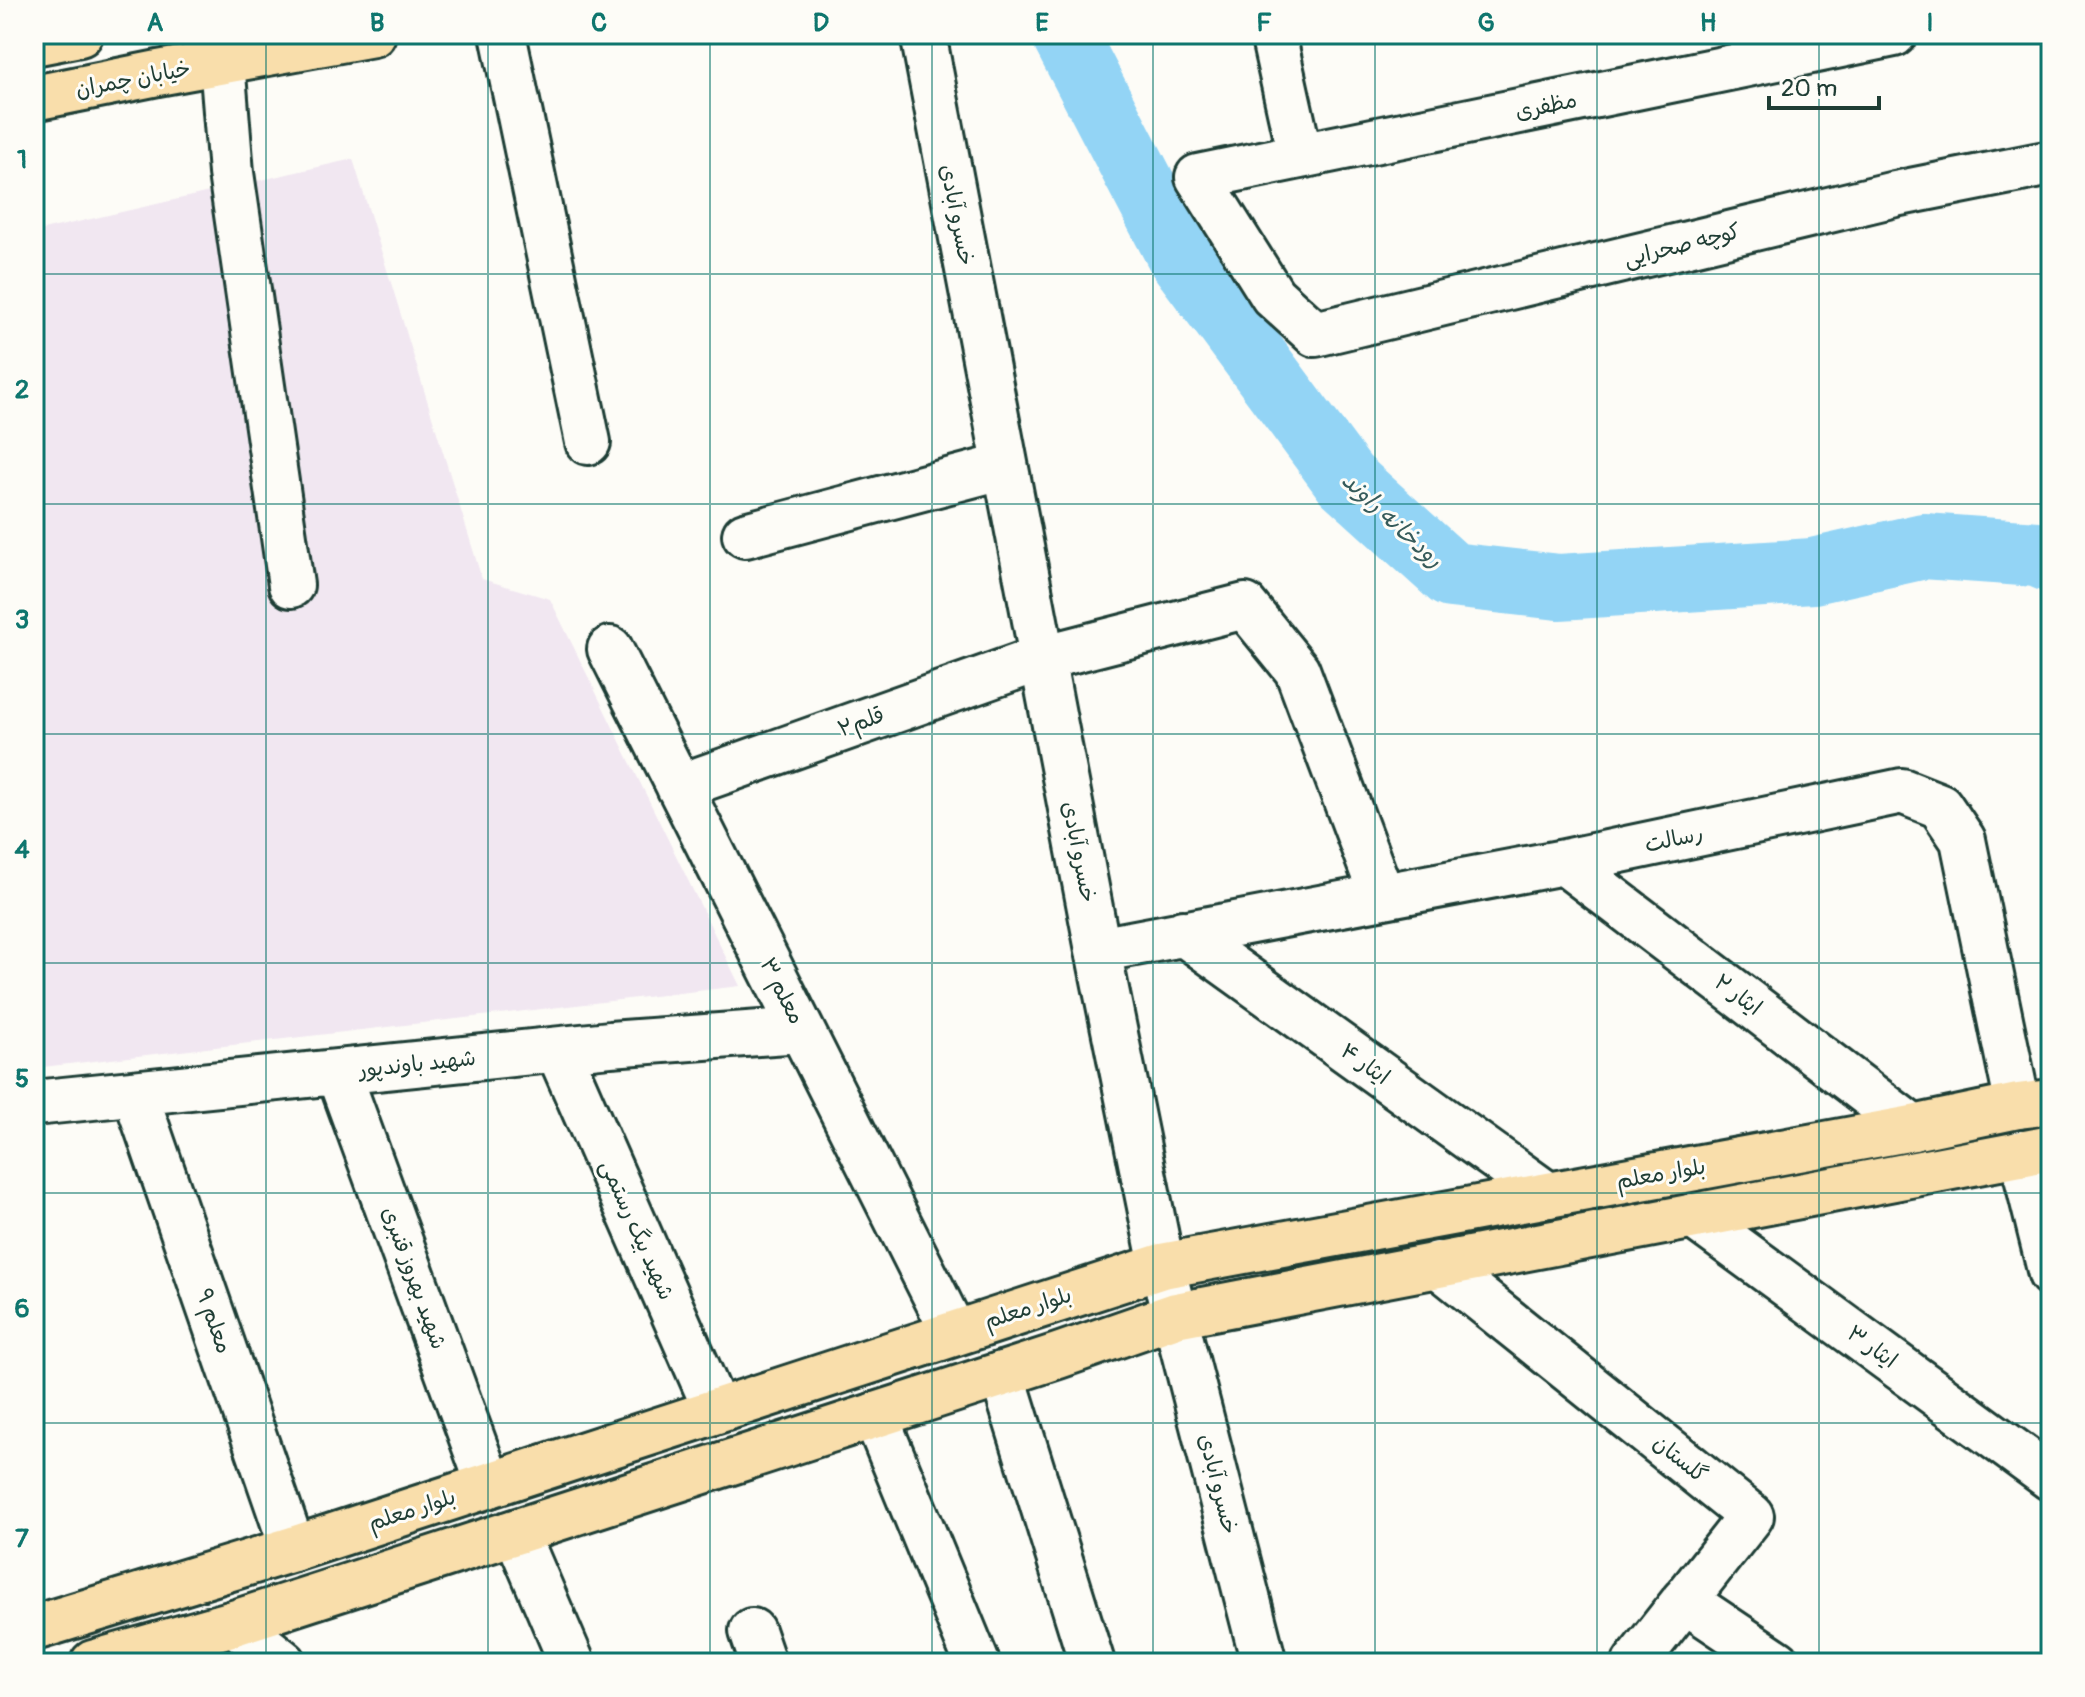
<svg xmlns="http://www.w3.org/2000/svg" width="2085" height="1697" font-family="Pangolin,'Playpen Sans Arabic',sans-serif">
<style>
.built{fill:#f1e7f1}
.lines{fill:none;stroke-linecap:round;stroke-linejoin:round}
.river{stroke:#93d4f5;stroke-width:66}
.minor-casing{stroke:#1f3d34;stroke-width:50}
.major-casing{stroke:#1f3d34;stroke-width:50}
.minor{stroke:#fdfcf7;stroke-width:44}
.major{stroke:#f9deab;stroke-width:44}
.grid{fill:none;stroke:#0f766e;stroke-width:2;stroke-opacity:0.55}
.labels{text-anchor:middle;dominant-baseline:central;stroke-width:6;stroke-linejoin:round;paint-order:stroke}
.street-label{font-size:22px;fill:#1f3d34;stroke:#fdfcf7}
.water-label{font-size:24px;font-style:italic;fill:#365b5b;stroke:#fdfcf7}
.neatline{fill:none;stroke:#0f766e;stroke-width:3}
.grid-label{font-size:26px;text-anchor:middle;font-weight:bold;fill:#0f766e}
</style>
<rect width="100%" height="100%" fill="#fdfcf7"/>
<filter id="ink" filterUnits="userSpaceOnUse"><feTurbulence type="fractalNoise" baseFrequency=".0125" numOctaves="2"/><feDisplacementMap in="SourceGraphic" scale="16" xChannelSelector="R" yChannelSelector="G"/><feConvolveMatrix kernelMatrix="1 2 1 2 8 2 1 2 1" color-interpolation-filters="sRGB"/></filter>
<g filter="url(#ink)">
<path class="built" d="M353 159 482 579 550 599 740 986 34 1068V232Z"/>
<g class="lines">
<path class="river" d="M1064 34 1179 255 1345 479 1451 575 1559 587 1813 571 1924 546 2037 554 2051 560"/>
<g class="minor-casing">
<path id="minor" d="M503 34 588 442
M923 34 1098 950 1162 1266 1264 1663
M1273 34 1300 156
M1894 34 1198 177 1273 296 1315 334 1895 194 2051 163
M222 62 231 173 291 585
M745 535 1005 466
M610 649 954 1333
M679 787 1042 658 1245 606 1297 670 1382 896
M1564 862 1913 1128
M1183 933 1548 1195
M1098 950 1564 862 1902 791 1940 806 1963 840 2018 1106
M558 1050 716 1410
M338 1072 489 1485
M135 1093 293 1549
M34 1103 610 1044 801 1030
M2021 1153 2051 1274
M1693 1216 2051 1478
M1437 1264 1751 1516 1635 1663
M1002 1374 1092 1663
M875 1415 977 1663
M516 1532 572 1663
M1684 1600 1778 1663
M234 1623 284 1663
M752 1631 763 1663"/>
</g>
<g class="major-casing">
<path id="major" d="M34 43 80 34
M34 98 158 73 373 34
M34 1628 293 1549 1162 1266 1913 1128 2018 1106 2051 1102
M93 1663 234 1623 1058 1356 1176 1315 2051 1148"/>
</g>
<use href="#minor" class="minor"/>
<use href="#major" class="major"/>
</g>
</g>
<path class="grid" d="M266 34V1663M488 34V1663M710 34V1663M932 34V1663M1153 34V1663M1375 34V1663M1597 34V1663M1819 34V1663M34 274H2051M34 504H2051M34 734H2051M34 963H2051M34 1193H2051M34 1423H2051"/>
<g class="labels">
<g class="street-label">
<text transform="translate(133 79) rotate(-11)">خیابان چمران</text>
<text transform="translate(1546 106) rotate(-12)">مظفری</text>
<text transform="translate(957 215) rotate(79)">خسرو آبادی</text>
<text transform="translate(1682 245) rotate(-14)">کوچه صحرایی</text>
<text transform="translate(861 722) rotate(-20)">قلم۲</text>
<text transform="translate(1674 839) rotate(-12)">رسالت</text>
<text transform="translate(1079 852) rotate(79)">خسرو آبادی</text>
<text transform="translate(782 991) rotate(63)">معلم ۳</text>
<text transform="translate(1738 995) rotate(37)">ایثار ۲</text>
<text transform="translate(417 1064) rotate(-6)">شهید باوندپور</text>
<text transform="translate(1365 1064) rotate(36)">ایثار ۴</text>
<text transform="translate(1661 1174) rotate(-10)">بلوار معلم</text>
<text transform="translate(637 1230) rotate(66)">شهید بیگ رستمی</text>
<text transform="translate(414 1278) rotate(70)">شهید بهروز قنبری</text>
<text transform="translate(1028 1308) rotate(-18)">بلوار معلم</text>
<text transform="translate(214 1321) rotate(71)">معلم ۹</text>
<text transform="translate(1872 1347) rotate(36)">ایثار ۳</text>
<text transform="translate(1680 1459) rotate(39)">گلستان</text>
<text transform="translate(1218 1484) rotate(76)">خسرو آبادی</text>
<text transform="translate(412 1510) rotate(-18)">بلوار معلم</text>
</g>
<g class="water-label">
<text transform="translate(1392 520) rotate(43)">رودخانه راوند</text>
</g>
</g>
<rect width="2085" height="1697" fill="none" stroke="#fdfcf7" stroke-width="88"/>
<path d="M1769 96v12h110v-12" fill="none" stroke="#1f3d34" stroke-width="4"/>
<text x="1781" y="96" font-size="24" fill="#1f3d34" stroke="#fdfcf7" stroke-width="6" paint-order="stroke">20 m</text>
<rect x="44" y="44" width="1997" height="1609" class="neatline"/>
<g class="grid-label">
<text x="155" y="31">A</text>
<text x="377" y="31">B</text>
<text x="599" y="31">C</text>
<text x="821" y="31">D</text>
<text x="1042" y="31">E</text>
<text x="1264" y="31">F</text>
<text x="1486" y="31">G</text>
<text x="1708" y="31">H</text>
<text x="1930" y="31">I</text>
<text x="22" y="168">1</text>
<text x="22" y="398">2</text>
<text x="22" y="628">3</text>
<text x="22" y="858">4</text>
<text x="22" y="1087">5</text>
<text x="22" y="1317">6</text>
<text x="22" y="1547">7</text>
</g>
</svg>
